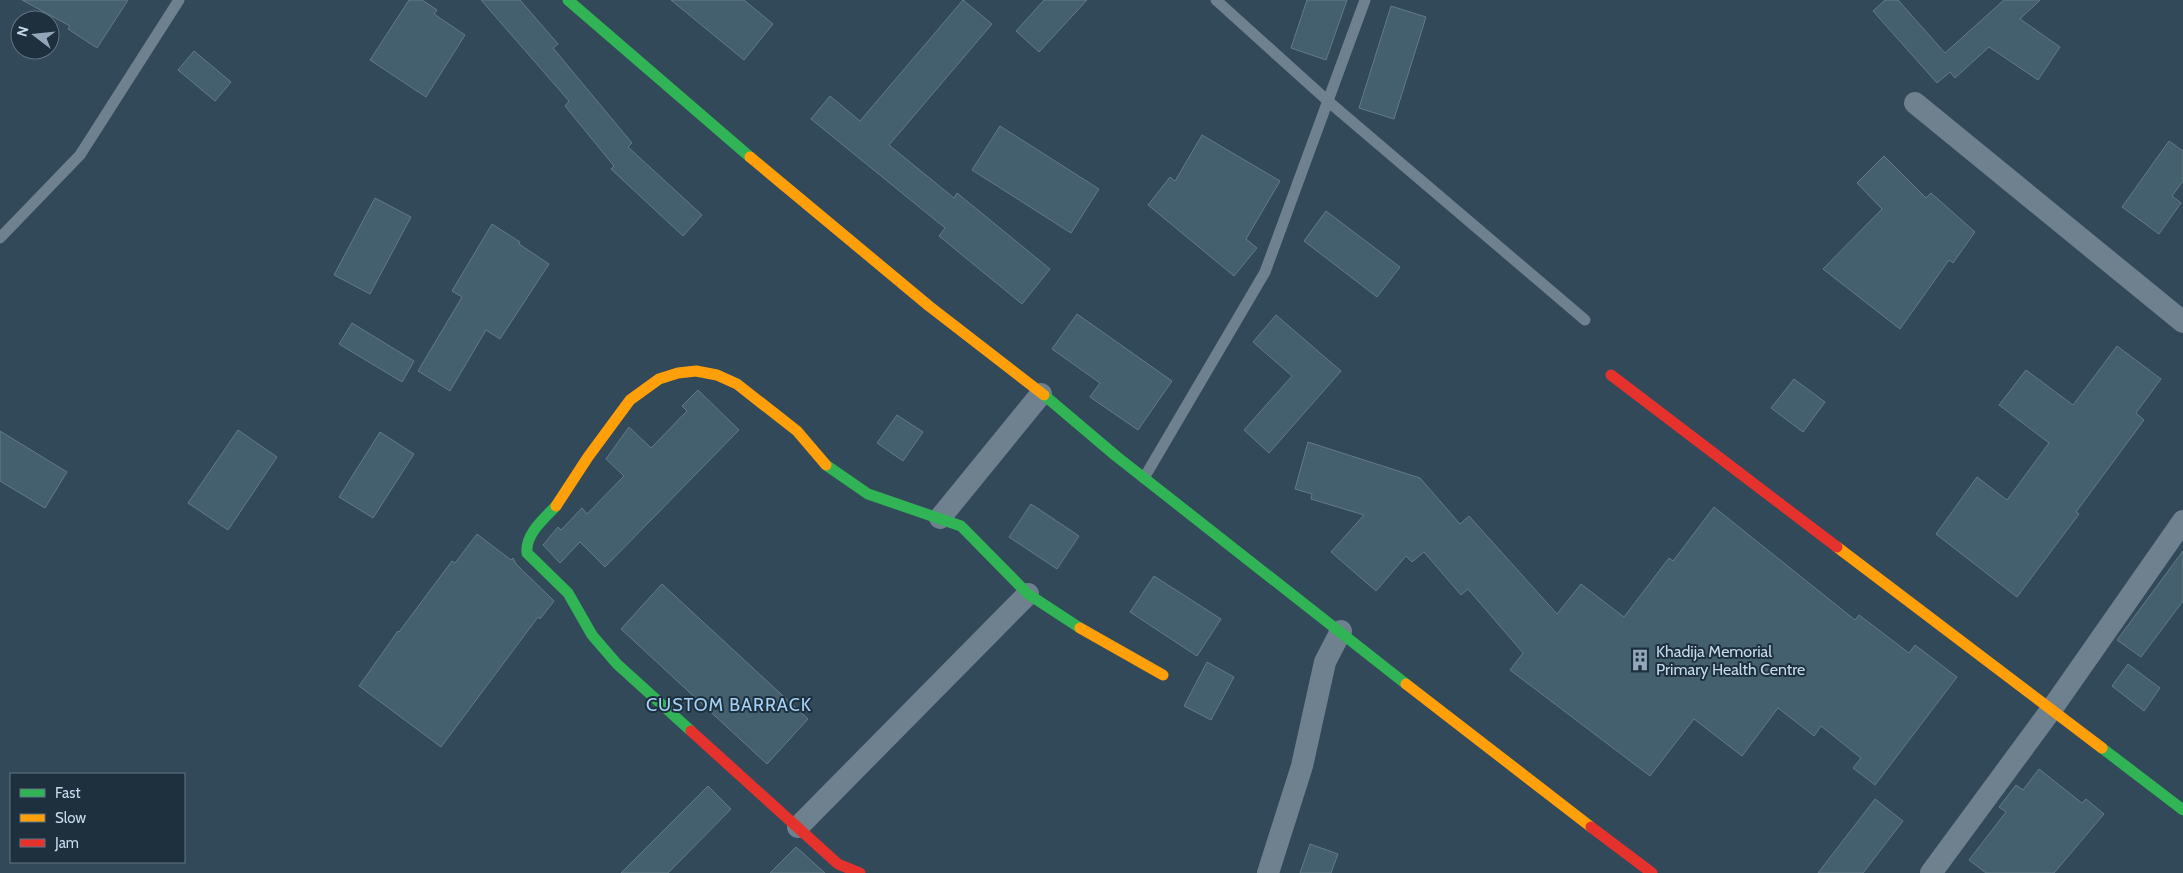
<svg xmlns="http://www.w3.org/2000/svg" width="2183" height="873" font-family="Cabin,sans-serif">
<style>
.building{fill:#44606e;stroke:#647a86}
.lines{fill:none;stroke-linecap:round;stroke-linejoin:round}
.lane{stroke:#6f808f;stroke-width:11}
.street{stroke:#6f808f;stroke-width:22}
.fast{stroke:#30b455;stroke-width:11}
.slow{stroke:#ff9f0a;stroke-width:11}
.jam{stroke:#e5322d;stroke-width:11}
.labels{text-anchor:middle;dominant-baseline:central;stroke-width:4;stroke-linejoin:round;paint-order:stroke}
.poi-label{font-size:16px;fill:#c5daed;stroke:#1e303e;text-anchor:start}
.neighbourhood-label{font-size:18px;letter-spacing:1px;fill:#a5d1f6;stroke:#1e303e}
</style>
<rect width="100%" height="100%" fill="#32495a"/>
<path class="building" d="M22 0H128L97 48 68 29 70 26Z
M409 0H422L437 10 434 14 465 35 426 97 370 60Z
M481 0H520L558 44 553 48 632 143 628 147 702 215 683 236 611 169 614 166 565 106 569 101Z
M671 0H744L773 24 744 60Z
M963 0 992 24 889 145 954 198 957 193 1050 269 1022 304 939 236 945 228 811 119 830 96 860 121Z
M1044 0H1087L1039 52 1016 31Z
M1307 0H1347L1326 60 1291 48Z
M1885 0H1898L1945 53 2004 0H2040L2020 19 2060 47 2038 80 1989 47 1955 78 1950 72 1937 83 1873 11Z
M1391 6 1426 17 1394 119 1359 108Z
M194 51 231 82 215 101 178 70Z
M1000 126 1099 189 1071 233 972 170Z
M1202 135 1280 181 1246 239 1257 248 1234 276 1148 205 1170 177 1175 181Z
M2169 141 2183 151V181L2172 196 2181 203 2159 234 2122 207Z
M1884 156 1926 198 1931 193 1975 232 1953 263 1949 260 1900 329 1823 269 1882 209 1857 183Z
M375 198 411 217 370 294 334 275Z
M1326 211 1400 267 1377 297 1304 241Z
M492 224 520 242 519 244 549 264 500 339 486 330 450 391 418 371 462 297 452 291Z
M1077 314 1172 381 1138 430 1090 397 1100 383 1052 349Z
M1276 315 1341 371 1269 453 1244 430 1292 376 1253 342Z
M352 323 414 361 402 382 339 344Z
M2117 346 2161 379 2136 413 2144 420 2076 512 2079 514 2017 597 1936 534 1977 477 2007 500 2049 443 1999 405 2026 370 2073 405Z
M1794 379 1825 402 1803 432 1771 408Z
M698 390 739 430 605 567 580 542 560 563 543 545 558 527 561 530 582 508 587 514 624 476 606 459 629 427 651 448 687 411 682 406Z
M897 415 923 432 903 461 877 443Z
M238 430 277 457 228 530 188 503Z
M0 431 67 472 45 508 0 481Z
M380 432 414 454 373 518 339 497Z
M1308 442 1420 478 1460 524 1469 516 1557 614 1581 584 1624 617 1669 558 1673 561 1714 507 1855 620 1859 615 1909 653 1915 645 1957 677 1875 785 1853 768 1861 758 1821 726 1814 736 1778 708 1742 756 1694 719 1650 776 1510 670 1523 653 1468 589 1461 595 1424 552 1412 562 1406 556 1376 591 1331 552 1364 515 1311 499 1312 494 1295 489Z
M1031 504 1079 536 1057 569 1009 537Z
M477 534 511 560 513 558 516 564 554 601 540 619 538 617 441 747 359 686 398 631 399 632 452 561 455 563Z
M2183 551V601L2141 657 2117 640Z
M1154 576 1221 619 1197 656 1130 612Z
M662 584 808 719 767 764 621 629Z
M1207 662 1234 677 1211 720 1184 706Z
M2128 664 2160 688 2144 711 2112 686Z
M2039 769 2082 803 2086 799 2104 814 2054 873H1986L1969 860 2006 812 1999 807 2016 785 2023 790Z
M708 786 731 809 668 873H621Z
M1875 799 1903 821 1863 873H1818Z
M1310 844 1338 854 1331 873H1300Z
M796 847 825 873H770Z"/>
<g class="lines">
<path class="lane" d="M1216 0 1329 102 1585 320
M0 238 80 155 179 0
M1144 478 1265 272 1365 0"/>
<path class="street" d="M1915 103 2183 322
M940 518 1041 394
M798 827 1028 594
M1268 873 1302 766 1325 662 1341 631
M1931 873 2051 710 2183 521"/>
<path class="fast" d="M568 0 750 157
M1044 395 1116 456 1406 684
M826 465 868 494 961 526 1028 594 1080 628
M556 506C544 519 525 534 527 553L568 593 592 635 617 664 691 731
M2102 748 2183 810"/>
<path class="slow" d="M750 157 929 306 1044 395
M556 506 588 457 630 400 659 379 678 373 696 371 717 375 737 384 797 431 826 465
M1837 547 2102 748
M1080 628 1163 675
M1406 684 1591 827"/>
<path class="jam" d="M1611 375 1837 547
M691 731 838 864 860 873
M1591 827 1652 873"/>
</g>
<defs>
<g id="building-bare" transform="scale(1.725)"><path d="M-4-6H4V6H1V3H-1V6H-4ZM-2.5-4.3h1.7v1.8h-1.7ZM.8-4.3h1.7v1.8H.8ZM-2.5-1h1.7V.8h-1.7ZM.8-1h1.7V.8H.8Z" fill="#92a7ba" stroke="#1e303e" stroke-width="2.5" paint-order="stroke"/></g>
</defs>
<g fill-rule="evenodd">
<use href="#building-bare" x="1640" y="660"/>
</g>
<g class="labels">
<g class="poi-label">
<text x="1656" y="651">Khadija Memorial<tspan x="1656" dy="18">Primary Health Centre</tspan></text>
</g>
<g class="neighbourhood-label">
<text x="729" y="705">CUSTOM BARRACK</text>
</g>
</g>
<rect x="10" y="773" width="175" height="90" fill="#1e303e" stroke="#617484"/>
<rect x="20" y="789" width="25" height="8" fill="#30b455" stroke="#617484"/>
<text x="55" y="798" font-size="15" fill="#c5daed">Fast</text>
<rect x="20" y="814" width="25" height="8" fill="#ff9f0a" stroke="#617484"/>
<text x="55" y="823" font-size="15" fill="#c5daed">Slow</text>
<rect x="20" y="839" width="25" height="8" fill="#e5322d" stroke="#617484"/>
<text x="55" y="848" font-size="15" fill="#c5daed">Jam</text>
<g transform="translate(35 35) rotate(286)"><circle r="24" fill="#1e303e" stroke="#617484"/>
<path d="M0-4L9 19L0 12L-9 19Z" fill="#92a7ba"/>
<text y="-8" font-size="14" font-weight="bold" text-anchor="middle" fill="#c5daed">N</text>
</g>
</svg>
